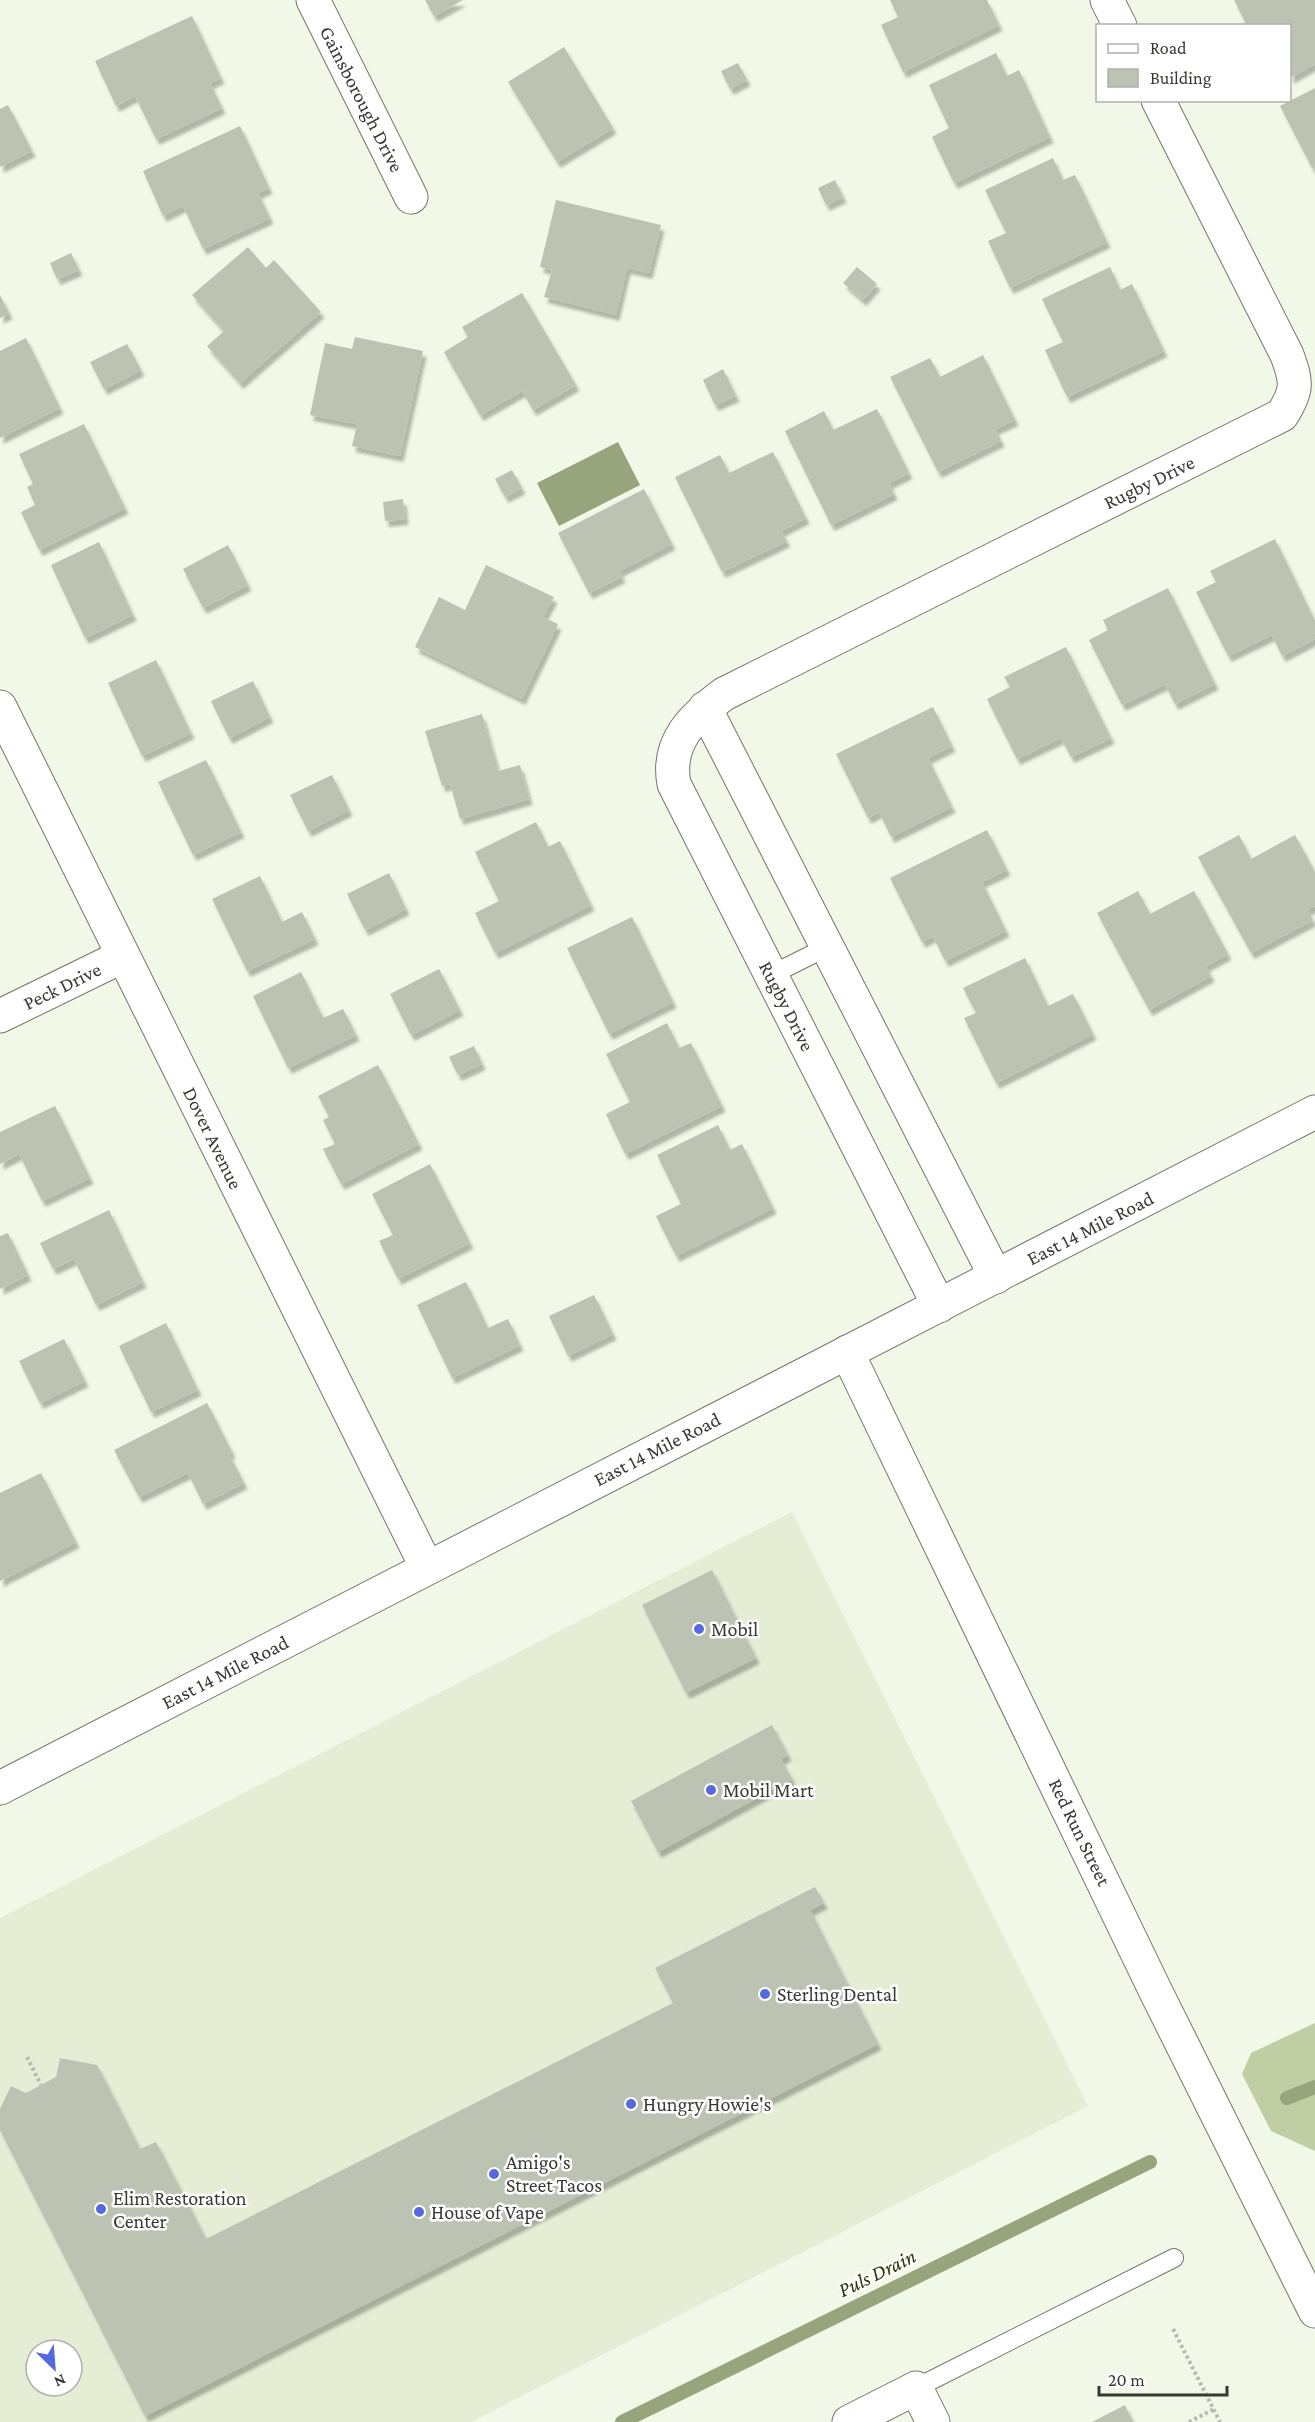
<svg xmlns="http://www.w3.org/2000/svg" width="1315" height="2422" font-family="'Crimson Pro',serif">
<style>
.built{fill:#e5edd5;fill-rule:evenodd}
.forest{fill:#c0cea3}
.water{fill:#98a57c}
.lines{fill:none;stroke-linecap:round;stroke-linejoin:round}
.stream{stroke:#98a57c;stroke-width:14}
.building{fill:#bdc3b3;filter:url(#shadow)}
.service-casing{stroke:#727769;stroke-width:20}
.minor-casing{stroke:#727769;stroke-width:35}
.secondary-casing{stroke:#727769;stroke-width:35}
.path{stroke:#b6bbad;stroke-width:4;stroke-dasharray:3 3;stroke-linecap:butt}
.service{stroke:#fff;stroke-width:18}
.minor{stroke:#fff;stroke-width:33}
.secondary{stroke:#fff;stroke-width:33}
.poi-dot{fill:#5669df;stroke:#fff;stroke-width:2}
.labels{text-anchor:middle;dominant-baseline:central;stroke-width:5;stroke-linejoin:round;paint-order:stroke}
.street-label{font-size:20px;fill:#373932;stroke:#fff}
.poi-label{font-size:20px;fill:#373932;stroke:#fff;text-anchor:start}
.water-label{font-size:21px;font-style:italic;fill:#2b3605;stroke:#fff}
</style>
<defs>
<filter id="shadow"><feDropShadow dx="3.5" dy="6" stdDeviation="1.5" flood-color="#0004"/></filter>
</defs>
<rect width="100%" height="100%" fill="#f2f8e7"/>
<path class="built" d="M792 1512 1088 2106 471 2422H0V1918ZM36 2350H72V2386H36Z"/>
<path class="forest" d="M1315 2023V2151L1271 2131 1242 2074 1251 2053Z"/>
<path class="water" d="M618 442 640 485 559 526 537 483Z"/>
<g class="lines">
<path class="stream" d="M1287 2098 1315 2087
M622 2422 1150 2162"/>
</g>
<path class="building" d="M425 0H463L434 16Z
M890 0H987L999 25 903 72 881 25 898 17Z
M1234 0H1315V64L1290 78V26H1247Z
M192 16 221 78 210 83 222 108 156 139 135 96 116 106 95 61Z
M564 47 613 128 557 162 508 82Z
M996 53 1007 76 1019 70 1050 137 954 183 932 137 949 128 929 85Z
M738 63 747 80 730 89 721 71Z
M1315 88V166L1312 168 1280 106Z
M8 105 32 151 0 167V109Z
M240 126 269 188 258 193 270 218 203 249 183 206 163 216 143 171Z
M1053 158 1063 180 1075 175 1107 242 1010 288 988 241 1006 233 985 190Z
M835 180 843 197 826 205 818 188Z
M556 200 661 225 649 273 627 268 616 315 544 297 552 270 540 267Z
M248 247 266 268 274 260 321 312 240 383 207 346 224 331 192 295Z
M71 253 79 270 57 279 50 263Z
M857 267 877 284 863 300 843 283Z
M1110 267 1120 290 1132 284 1164 351 1067 397 1045 350 1063 342 1042 299Z
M522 293 576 385 533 410 522 391 480 415 444 352 468 337 462 327Z
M0 295 9 313 0 318Z
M355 337 423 351 400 456 352 446 357 424 310 415 325 343 352 349Z
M26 338 60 408 0 438V351Z
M127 344 141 370 104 389 90 362Z
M983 355 1015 420 995 429 1001 441 938 472 890 377 930 358 940 377Z
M723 369 736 396 715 405 703 380Z
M877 409 909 473 889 483 894 494 831 525 785 431 824 411 833 430Z
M84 424 125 508 39 550 21 512 35 505 27 487 33 484 19 454Z
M773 452 806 518 781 531 787 541 722 572 675 477 720 455 729 473Z
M512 470 522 488 505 497 495 479Z
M644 489 672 544 619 571 622 577 589 593 558 533Z
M403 499 405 519 385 521 383 502Z
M1275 539 1315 621V639L1282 656 1272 635 1228 656 1196 592 1216 582 1210 571Z
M99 542 133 615 85 638 51 565Z
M228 545 248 585 203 608 183 569Z
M486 565 554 597 543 617 558 624 522 699 415 647 439 597 465 610Z
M1168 588 1215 684 1175 704 1165 684 1122 705 1089 640 1108 630 1103 620Z
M1066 647 1111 738 1071 757 1061 738 1017 759 987 699 1010 687 1004 677Z
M156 660 191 733 142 756 108 683Z
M253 681 270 717 229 738 211 701Z
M933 707 952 746 928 758 952 807 891 837 879 812 868 818 836 754Z
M482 714 498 771 520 765 529 799 460 819 450 784 442 786 425 731Z
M206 760 241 832 193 855 158 782Z
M332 775 349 810 308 831 290 795Z
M536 822 548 847 560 841 591 905 495 953 475 913 499 901 475 852Z
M987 830 1007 870 982 882 1006 931 945 961 933 936 922 942 890 878Z
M1239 835 1251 859 1295 835 1315 872V906L1307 910 1313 920 1251 953 1198 857Z
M389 873 406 909 365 930 347 894Z
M260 876 282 922 302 912 315 939 247 971 212 899Z
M1138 891 1150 914 1194 891 1228 954 1206 966 1211 976 1149 1010 1097 913Z
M632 917 673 1002 609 1034 567 948Z
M1025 958 1048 1006 1073 994 1093 1034 996 1083 964 1018 976 1013 963 988Z
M439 969 460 1010 411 1035 390 994Z
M301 972 323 1018 343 1009 356 1035 288 1068 253 996Z
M667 1023 679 1048 691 1043 722 1106 625 1154 606 1114 630 1102 606 1054Z
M474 1046 482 1064 458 1075 449 1057Z
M378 1065 419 1144 341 1184 323 1149 335 1144 323 1120 329 1117 318 1096Z
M55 1106 90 1178 42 1201 19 1154 0 1164V1132Z
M718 1125 730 1150 742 1144 773 1208 676 1256 656 1216 681 1204 657 1155Z
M430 1164 470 1243 398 1279 379 1241 393 1235 372 1194Z
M109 1210 143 1282 96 1305 74 1259 53 1269 40 1243Z
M8 1233 28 1275 0 1289V1236Z
M466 1282 488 1328 508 1319 520 1345 452 1378 417 1305Z
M594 1295 613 1334 568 1356 549 1316Z
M166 1323 198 1390 151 1412 119 1346Z
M64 1339 85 1381 40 1403 19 1361Z
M207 1403 232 1452 229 1454 244 1483 203 1504 188 1473 139 1497 114 1450Z
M41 1473 76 1542 0 1581V1493Z
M712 1570 756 1658 686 1693 642 1605Z
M772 1725 788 1755 781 1759 792 1779 658 1852 631 1801Z
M815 1887 824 1903 810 1910 878 2044 145 2416 0 2130V2109L11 2086 26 2093 56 2077 60 2058 97 2065 140 2149 156 2142 206 2239 673 2003 655 1968Z
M1125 2405 1133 2422H1092Z"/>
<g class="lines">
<g class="service-casing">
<path id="service" d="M771 975 827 947
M916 2388 1174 2258"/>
</g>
<g class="minor-casing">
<path id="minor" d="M313 0 411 197
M1107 0 1120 26
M0 707 427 1568
M705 708 996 1277
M0 1016 123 956
M939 1306 674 784C666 742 693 717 724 694L1282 415C1298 390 1297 382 1287 355L1158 100
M847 1352 1156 1992 1315 2311
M849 2422 916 2388 933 2422"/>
</g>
<g class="secondary-casing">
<path id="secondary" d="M0 1788 1315 1112"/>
</g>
<path class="path" d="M27 2057 41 2085
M1173 2329 1220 2422
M1189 2422 1214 2409"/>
<use href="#service" class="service"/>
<use href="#minor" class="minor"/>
<use href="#secondary" class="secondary"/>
</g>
<g class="poi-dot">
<circle cx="699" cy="1629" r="6"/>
<circle cx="711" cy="1790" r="6"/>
<circle cx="765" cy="1994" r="6"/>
<circle cx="631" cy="2104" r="6"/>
<circle cx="494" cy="2174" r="6"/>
<circle cx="101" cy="2209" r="6"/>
<circle cx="419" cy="2212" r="6"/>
</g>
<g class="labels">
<g class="street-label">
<text transform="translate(362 99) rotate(63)">Gainsborough Drive</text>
<text transform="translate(1149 482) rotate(-26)">Rugby Drive</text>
<text transform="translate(62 986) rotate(-26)">Peck Drive</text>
<text transform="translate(787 1006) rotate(63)">Rugby Drive</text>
<text transform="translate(213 1138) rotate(64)">Dover Avenue</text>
<text transform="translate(1090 1228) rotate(-27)">East 14 Mile Road</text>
<text transform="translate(657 1449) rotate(-27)">East 14 Mile Road</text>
<text transform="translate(225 1672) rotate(-27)">East 14 Mile Road</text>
<text transform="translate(1080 1832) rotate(64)">Red Run Street</text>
</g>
<g class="poi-label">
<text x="711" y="1629">Mobil</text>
<text x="723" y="1790">Mobil Mart</text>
<text x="777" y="1994">Sterling Dental</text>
<text x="643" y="2104">Hungry Howie's</text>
<text x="506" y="2162">Amigo's<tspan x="506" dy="23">Street Tacos</tspan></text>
<text x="113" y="2198">Elim Restoration<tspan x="113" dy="23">Center</tspan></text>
<text x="431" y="2212">House of Vape</text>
</g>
<g class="water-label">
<text transform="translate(877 2273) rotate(-26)">Puls Drain</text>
</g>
</g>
<rect x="1096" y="24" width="195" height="78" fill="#ffffff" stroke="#afb0ad" stroke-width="1.5"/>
<rect x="1108" y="44" width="30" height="9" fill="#ffffff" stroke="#afb0ad" stroke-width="1.5"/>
<text x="1150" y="54" font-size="18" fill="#373932">Road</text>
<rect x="1108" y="69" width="30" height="18" fill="#bdc3b3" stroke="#afb0ad" stroke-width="1.5"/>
<text x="1150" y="84" font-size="18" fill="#373932">Building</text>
<g transform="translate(54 2368) rotate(155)"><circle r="28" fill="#ffffff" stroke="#afb0ad" stroke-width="1.5"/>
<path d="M0-4.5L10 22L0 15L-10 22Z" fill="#5669df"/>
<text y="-9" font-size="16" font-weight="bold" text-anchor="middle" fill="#373932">N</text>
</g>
<path d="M1099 2386v9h128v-9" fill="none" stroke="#373932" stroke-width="3"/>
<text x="1108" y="2386" font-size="18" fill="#373932" stroke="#ffffff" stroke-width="4.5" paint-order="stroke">20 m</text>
</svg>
